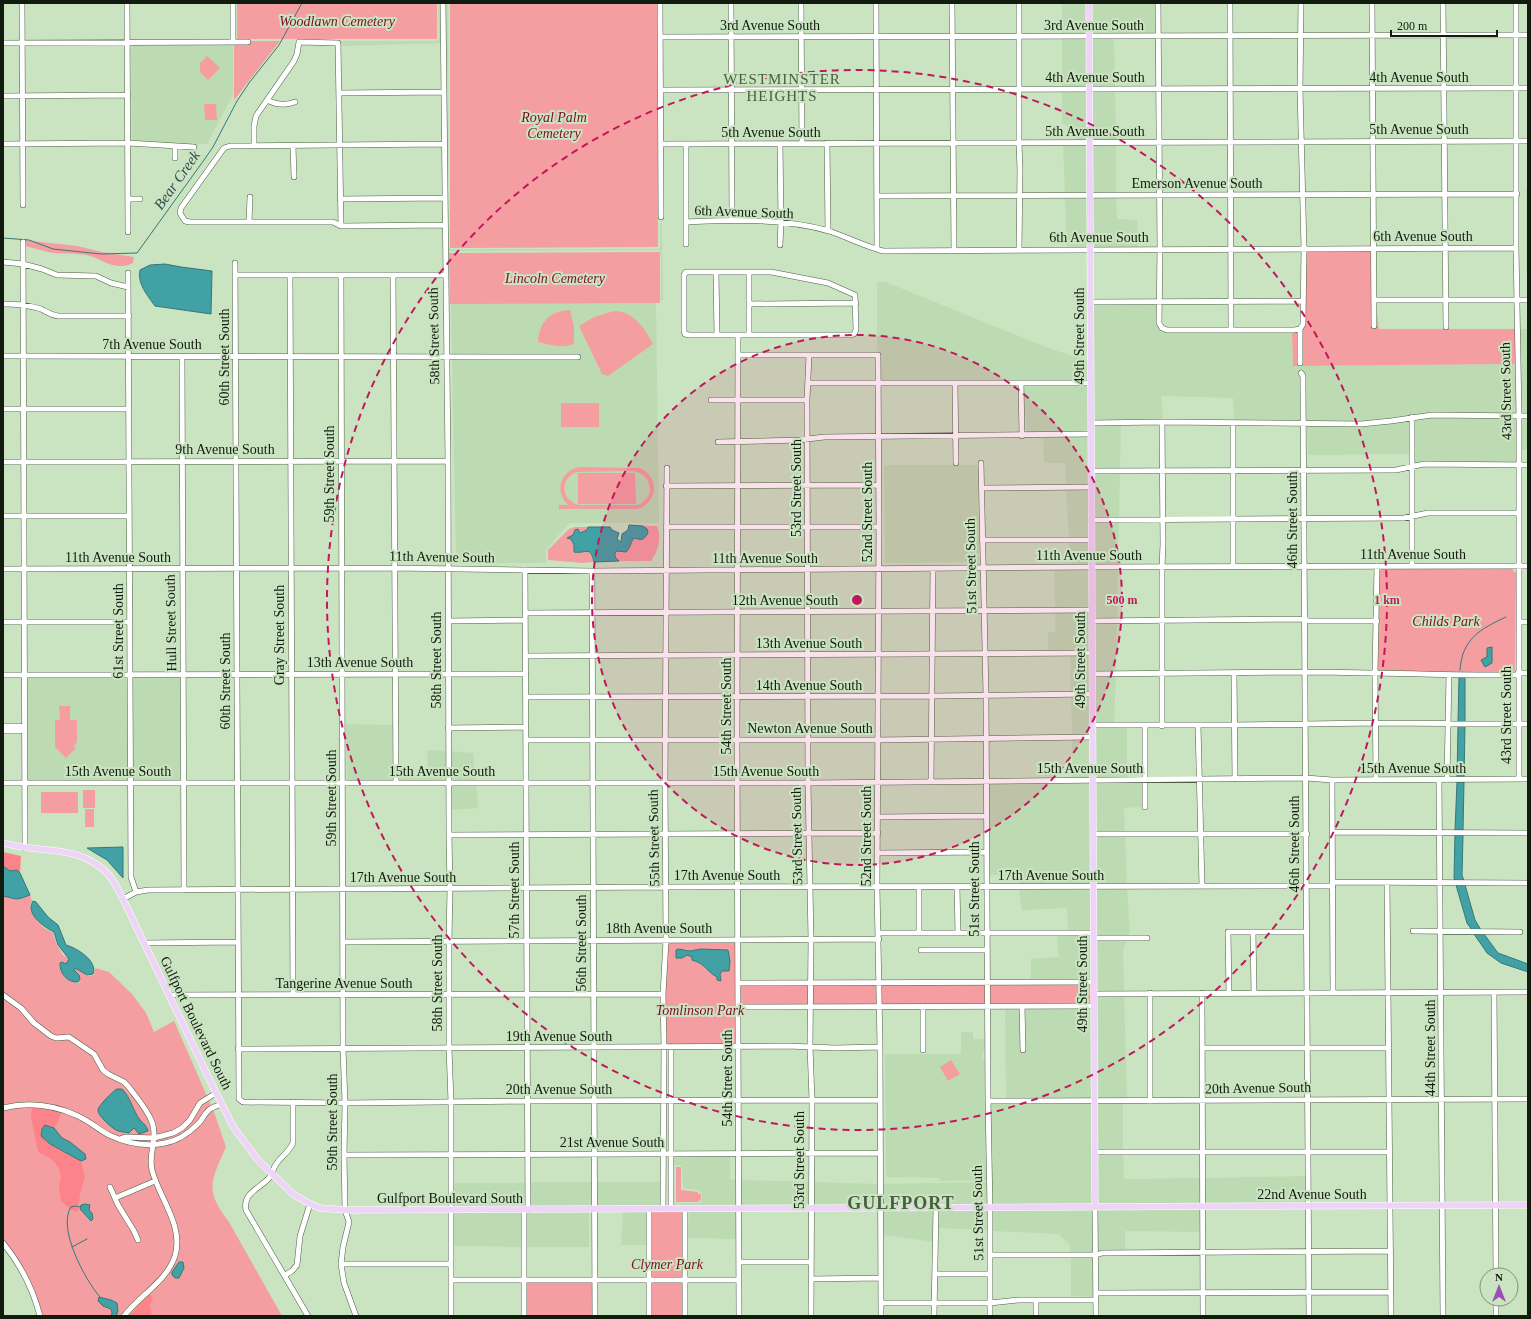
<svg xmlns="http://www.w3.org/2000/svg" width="1531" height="1319" font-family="'Times New Roman',serif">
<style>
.built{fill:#bddbb2;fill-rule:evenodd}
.green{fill:#f49ea1;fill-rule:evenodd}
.forest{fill:#fd838a}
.water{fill:#41a1a4;stroke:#337977}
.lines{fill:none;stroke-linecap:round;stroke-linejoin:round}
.stream{stroke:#337977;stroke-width:1}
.minor-casing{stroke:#4b6043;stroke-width:6}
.major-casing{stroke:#fff;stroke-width:7}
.minor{stroke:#fff;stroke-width:5}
.major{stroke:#eed5f7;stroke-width:6}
.ring{fill:none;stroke:#c2185b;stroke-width:2;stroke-dasharray:7 5}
.labels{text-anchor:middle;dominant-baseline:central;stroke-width:4;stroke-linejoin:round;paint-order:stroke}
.park-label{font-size:14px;font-style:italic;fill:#7d0d25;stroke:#cae3c1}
.street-label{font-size:14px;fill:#121b0f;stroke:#cae3c1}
.neighbourhood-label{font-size:15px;letter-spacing:1px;fill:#495e41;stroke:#cae3c1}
.water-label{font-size:15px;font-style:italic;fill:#2f4d4d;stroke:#cae3c1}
.district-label{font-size:18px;font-weight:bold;letter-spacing:1px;fill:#495e41;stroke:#cae3c1}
.centre{fill:#c2185b;stroke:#cae3c1;stroke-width:2}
.ring-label{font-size:12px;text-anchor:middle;font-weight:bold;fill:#c2185b;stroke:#cae3c1;stroke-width:4;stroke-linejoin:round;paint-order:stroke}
</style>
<rect width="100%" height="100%" fill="#cae3c1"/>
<path class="built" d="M438 3H442V43L343 46 340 43V41H437L439 39Z
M445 3H448V248L450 249H658L660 247V225H661V176L663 300H661V252L660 250 450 251 448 253Z
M1062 3H1087V35L1062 34Z
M1091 3H1156V35H1091Z
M1062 39H1087L1088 87H1062Z
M1091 39H1114L1115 87H1091Z
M133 45H233V95L207 144 176 145 134 140 132 139 131 50Z
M1062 91H1088V141H1075L1073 130 1062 123Z
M1091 91H1115L1116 140 1092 141Z
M1063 145H1088V193H1065Z
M1092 145H1116V193H1092Z
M1526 188H1528V272H1526Z
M1065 197H1088L1089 247H1067Z
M1092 197H1116L1117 219 1137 220 1138 247H1092Z
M883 281 1051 349 1088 361 1089 381H880L877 353V283Z
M451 303H656L659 523H569L546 550V563H456Z
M1092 304 1158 305 1160 329 1162 332H1292L1293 366 1517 364V414L1432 413 1391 419 1361 422 1306 421 1305 376 1301 370 1298 372 1301 377 1302 421 1234 420 1233 398 1161 396 1163 420 1093 421Z
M1519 329H1528V414H1521Z
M1023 385H1089V432L1027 434Z
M1432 417 1517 418V462H1424L1414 464V419Z
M1521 418H1528V450H1521Z
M1411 420V454L1308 455 1307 426Z
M1095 425H1121L1120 469H1093V436Z
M1043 437H1089L1090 485 1066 486 1065 463H1044Z
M884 465H978L979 562 885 563Z
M1093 473H1120L1119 518H1094Z
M1090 489V538H1069L1066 490Z
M1094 522H1119L1118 565H1094Z
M1069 542H1090V565H1071Z
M1054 569H1090V608H1055Z
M1094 569H1118L1117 619H1094Z
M1090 612 1091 651H1048V632H1055V613Z
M1094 623H1117L1116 672H1094Z
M1070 655H1091V692L1071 693Z
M1094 676H1116L1114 723H1095Z
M28 678H181V780H28Z
M1091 696V735H1072L1071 697Z
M346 724 393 725 394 780 347 781Z
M398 725 399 770 401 777H428L427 750 446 751 447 780H397Z
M1095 727H1127V778H1095Z
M1072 739H1091V778L1072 777Z
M450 751 473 753 476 780H450Z
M1091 782 1092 885H1019V875H988V783Z
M1095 782H1143V807L1124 808 1125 832H1095Z
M450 784H476L478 808 450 810Z
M1095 836H1125L1127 885H1095Z
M1019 889H1092V931H1068L1067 908 1022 910Z
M1095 889H1127L1130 933 1128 936H1096Z
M1057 935H1092V980H1031V959L1059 957Z
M1096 940H1127L1123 951 1124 991H1096Z
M1124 995 1127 1099H1096V996Z
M1005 1008H1021V1052H1024V1008H1092L1093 1099H1006Z
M961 1032H973V1039H985V1046L982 1056 986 1062 987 1180 940 1181 939 1178 886 1177 885 1054H961Z
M990 1103H1093V1205L992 1206Z
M1097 1103H1123V1150H1097Z
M1097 1154H1123L1124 1179 1200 1178V1204L1097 1205Z
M673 1156H730V1179L738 1180 737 1207H673ZM676 1165H681L682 1167 683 1188 698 1190 702 1194V1199L700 1203 676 1204 675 1202 674 1167Z
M1307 1176 1308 1204H1204V1178Z
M741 1180 809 1182 810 1206 741 1207Z
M530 1182H592L593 1207 530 1208Z
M596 1182H661V1207H596Z
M813 1182 879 1184V1206H813Z
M988 1182V1206H883L882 1184Z
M453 1183H526L527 1208 453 1207Z
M1200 1208V1232L1125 1231V1251L1098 1252 1097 1209Z
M1528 1208V1316H1526L1527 1209Z
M1093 1209 1094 1253H1070V1245L1059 1234 992 1231V1210Z
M883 1210H934V1242L883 1235Z
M938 1210H988V1230L939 1228 938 1236Z
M453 1211 522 1212V1247L453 1246Z
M589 1211V1247H526V1212Z
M623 1211H647V1245H621Z
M689 1211H737V1239L687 1238Z
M1071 1257H1094L1095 1297 1071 1296Z"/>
<path class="green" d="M237 3H437V39H237Z
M450 3H657L658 247 450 248Z
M250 41H280L234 100V44H249Z
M207 56 220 68 208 80 200 72V63Z
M204 104H216L217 120H205Z
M24 240 77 246 102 252 134 257 133 263C113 272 105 259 86 255 75 253 63 254 52 253 43 251 34 248 25 246Z
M1306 251H1372L1373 328 1376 327V305L1379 329H1516L1517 364 1293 366 1292 332 1299 331V365L1302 364V330Z
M660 252V303L450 304 449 253Z
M570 310 574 327V343C565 350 548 344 538 342 539 322 550 311 570 310Z
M614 311C633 311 645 328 653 344L608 376 602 374 579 326 594 317Z
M561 403H599V427H561Z
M579 467 640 468C660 477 658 502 638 509H559V505H568C554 491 560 471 579 467ZM632 471C652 473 657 497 638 505H580C561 502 559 478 577 472Z
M578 473H635L636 504H578Z
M643 526H657C662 538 658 551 651 561H619L615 557V553L617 551C630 556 629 545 634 538L637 539 647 529Z
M575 527H588L587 530 583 532 575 531 573 535 567 538 571 539 577 553 582 550 590 553 594 562 582 563 548 560V550L569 529Z
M1382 568 1512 569 1516 573 1515 671 1512 673H1458L1378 670 1379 572Z
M59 706H70V720H77V742L74 746 76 748 66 758 55 747V720H60Z
M83 790H95V808H83Z
M41 792H78V813H41Z
M85 809H94V827H85Z
M30 895 32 901 30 904C32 918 41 927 53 933L57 945 63 955 69 959 66 964 62 962 60 963C59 974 69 983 79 983L80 977 74 970 75 967 87 976 94 975 95 968 109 972 132 994 146 1013 154 1032 174 1021 214 1112 226 1147C211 1181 204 1190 229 1222L282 1316H152L147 1295 129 1316H38L30 1292 19 1270 3 1246V896C18 899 14 901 30 895Z
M668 942H737V1045H666L665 976 667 964ZM685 949 690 951 714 949 722 971 720 974V977C707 973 706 964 692 960V957L687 955 682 958H676Z
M1089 984 1091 985 1092 1001 1090 1004H990L989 985Z
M741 985 809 986V1005H741Z
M877 985V1004L812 1005V986Z
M881 985H986V1004H881Z
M951 1060 960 1074 948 1081 940 1067Z
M676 1167H681V1190L698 1192V1194H701V1199L698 1202H676Z
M651 1212H683V1316H652Z
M525 1282H592L593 1316H525Z"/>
<path class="forest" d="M3 852 21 856 20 873 17 870 10 871 3 866Z
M32 1108 51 1110 61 1113 56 1126 54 1128 45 1125 41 1136 50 1145 81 1161 85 1177 81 1190 77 1212 72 1210 61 1202 59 1185 61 1179 59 1168 51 1159 38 1152 31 1116Z
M147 1295H151L153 1299 150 1305 152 1316H129Z"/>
<path class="water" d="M165 264 181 267 212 271 211 314 155 306C147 295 137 283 140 270L150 265Z
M629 525 643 526 647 529 648 533C643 541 642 540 634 538 630 543 631 547 626 552L617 551 615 553V557L619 561 594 562C590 545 586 554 574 552V545L571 539 567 538 573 535 575 530 578 529 580 533 587 530 588 527H610L612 530 619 533 617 539 621 542 622 534 628 530Z
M1492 647V663L1485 667 1481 660 1487 657V648Z
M1459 677H1465V722H1458Z
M1458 726H1465L1464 778H1457Z
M1457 782H1464L1463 830H1455Z
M1455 834 1463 835 1462 875 1464 881H1455L1454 878Z
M123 847V878L107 860 87 848Z
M3 866 10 871 17 870 20 873 30 895C14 901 18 899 3 896Z
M1456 885H1465L1475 920 1481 930H1472L1467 923Z
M33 901 36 902 48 917 58 925 66 945C77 948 98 961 93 974L87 975 75 968 74 970 79 975 80 979 78 982C68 983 59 973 60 963L62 962 66 964 69 959 58 945 54 932C44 927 25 914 33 901Z
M1474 934H1484L1498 953 1528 964V972L1501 963 1487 953Z
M678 949 690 951 701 949 728 950 730 961 729 971H722L720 974 721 981 717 980V977C706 971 706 964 692 960V957L687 955 682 958H676V950Z
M117 1089H122C131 1098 133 1111 140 1120 144 1124 147 1126 148 1131L139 1134 134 1128 129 1133C125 1132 120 1132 116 1130 112 1128 97 1115 98 1110 98 1106 113 1091 117 1089Z
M45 1125 54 1128 62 1138 70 1142 85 1154 86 1159 81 1161 50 1144 41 1136 42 1129Z
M85 1204 90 1205 89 1210 92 1213 93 1219 91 1221 80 1209 81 1205Z
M179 1262H183L184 1268 179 1278H175L172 1275V1272Z
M99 1297 111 1300 117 1303 118 1311 116 1316H111L112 1313 111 1309 103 1306 98 1301Z"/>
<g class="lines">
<path class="stream" d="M3 238 29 240 53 249 101 254 137 253 204 160 213 147 237 101 249 83 279 45 302 3
M1460 670C1462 639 1480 629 1506 617
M80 1207 75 1206 71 1207C57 1228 85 1280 100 1297
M72 1247 87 1239"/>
<g class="minor-casing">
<path id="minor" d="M22 3 23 205
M127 3 128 232
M233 3V42
M443 3 448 461 449 835 450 888 449 941V1048L451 1102V1316
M660 3 661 217
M731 3 732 220
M801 3 802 144
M876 3 877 249
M952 3 954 250
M1019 3V143L1020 170 1019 250
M1158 3 1160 249 1159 323 1162 328 1167 330H1294L1300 329
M1230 3 1231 330
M1372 3 1374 326
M1443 3 1446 327
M1516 3V248L1519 416V779
M661 37 1528 35
M3 43 248 42
M661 90 1528 88
M339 93 444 92
M3 96 128 95
M267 100C277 105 285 106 295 102
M827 143 828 231
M3 144 128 143 194 147
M444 144 230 146 224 148 181 208 180 213 185 221 190 222H333L341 226 445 225
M662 144 1528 141
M254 146V126L256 116 294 61 297 54 299 42 338 43 341 226
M293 146 294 177
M175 147V158
M878 196 1517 194
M128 199H140
M340 199 445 198
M249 222 250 197
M686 222C732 220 785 218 829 231 847 237 864 246 883 251L1516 248
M23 242 25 848
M686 244V144
M780 245 781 222 780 144
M3 262 23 264 42 269 57 275 96 276 111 283 128 287
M235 263 239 1099 243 1102 345 1103 527 1101 880 1100
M686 272H771L828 283 855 295 856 330 854 334 851 335H689L685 334 684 331V275Z
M716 272 717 335
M749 272V335
M128 273 131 877 136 892
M235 275H445
M290 275 293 995
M341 275 343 1048 345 1103 344 1155 345 1210 349 1222 343 1247 341 1264 344 1283 356 1316
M393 275 396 782
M1374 300H1528
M1091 302 1303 301
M3 304C16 304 28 305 41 309 47 312 51 315 58 316H129
M749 304 856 303
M738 335 737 739 739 1316
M738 355H878L879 527 877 887 880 1047 881 1316
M809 355 807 400 808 783 811 939 810 1047 812 1100 811 1316
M3 356 578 357
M182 357 184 890
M1300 363V329L1303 324 1304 249 1300 89 1301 3
M1301 373 1303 376V388L1309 1316
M809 383H1091
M955 383 956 463
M1021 383 1022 436
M711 400H807
M3 409H129
M1091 423 1162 422 1361 424 1391 421 1432 415 1528 416
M1233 423V567
M718 442 800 440 824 437 1091 434
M3 462 448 461
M981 463 986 695 988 1101 990 1208V1316
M1091 471 1396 470 1424 464 1528 465
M666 486 879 485
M982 488 1092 487
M3 516H129
M1092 520 1404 518 1428 513H1519
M666 527H879
M982 540H1092
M1412 566V417
M3 569 394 568 592 571 1092 567 1528 566
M525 570 528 1210
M592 571 595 1316
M525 613 1092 610
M448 621 525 620
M1092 621 1305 619 1308 621H1377
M3 622H130
M1519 622H1528
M526 656 1092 653
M1234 673 1235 779
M1518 673H1528
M1093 674C1163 674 1234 672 1305 672 1376 672 1447 676 1518 675
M3 675 526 674
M526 697 933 696 1093 694
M1093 725H1234L1375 723 1528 724
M1198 725 1202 886
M3 726H20L24 729
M1145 726V807
M1162 726V567L1163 544 1162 422
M448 728 526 727
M3 731H20L24 729
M526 740H878L1093 737
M1332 780 1333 993
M1376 780 1375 673 1377 566
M1439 780 1443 1316
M1447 780 1449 675
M931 781 933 569
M3 783H808L1306 778 1332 780 1528 779
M879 817 986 816
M1332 832 1528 833
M1093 834H1307
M449 835 878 833
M878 853 986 852
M1333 882 1528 883
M1387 883 1391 1316
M919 887V932
M957 887 958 933
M123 899 136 892 148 890 666 887 1333 886
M1413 931 1520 932
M1253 932 1254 993
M878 933H1094
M1094 938H1147
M343 942 879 939
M144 943 238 942
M921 950H987
M739 983 1094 982
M1150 993V1101
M1202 993 1203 1316
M1229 993 1228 932H1307
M1494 993 1496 1275
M1094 994 1528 992
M3 995 21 1008 34 1023 51 1036 56 1038 69 1037 94 1054 103 1070 108 1074 124 1082 128 1086C136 1097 147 1109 152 1122 158 1138 148 1153 152 1170 159 1198 184 1225 175 1256 167 1281 139 1296 124 1316
M169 995 663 994
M1022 1006 1023 1050
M739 1007 1094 1006
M671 1047V1209
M1202 1048H1389
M238 1049 788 1046 835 1048 880 1047
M923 1050V1006
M988 1101 1528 1099
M293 1102V1143C289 1153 278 1158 274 1168 273 1170 273 1172 272 1174 265 1187 242 1191 246 1210L308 1316
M3 1108C28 1102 54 1105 78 1116 89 1121 98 1129 109 1135 126 1143 146 1147 165 1143 178 1141 190 1132 199 1123 203 1119 204 1114 208 1111 211 1107 217 1106 222 1104
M120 1139 125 1137 154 1138 173 1133 182 1128 190 1120 200 1103 216 1093
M1095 1152H1390
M344 1155 880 1153
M110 1187 118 1205 134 1231 138 1240
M115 1198 155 1181
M1095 1207 1096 1316
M649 1209V1316
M663 1209 664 1047 663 994 666 940 665 783 667 468
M685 1209V1316
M3 1243C21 1265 33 1289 40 1316
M990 1255H1096L1102 1253 1391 1251
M739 1262H810
M341 1264H451
M935 1274H990
M285 1275 292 1271 297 1265 300 1236 310 1204
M811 1279 881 1278
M451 1280H738
M1096 1293 1391 1292
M1496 1299V1316
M1036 1300V1316
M881 1303H990L1019 1300H1096
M524 1316V1210
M934 1316 936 1208"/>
</g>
<g class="major-casing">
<path id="major" d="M1089 3 1095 1207
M3 843C39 854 77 843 107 873 114 880 118 890 123 899L216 1093 234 1128 258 1160 293 1194 310 1204 320 1208 345 1210 1528 1205"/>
</g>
<use href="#minor" class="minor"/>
<use href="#major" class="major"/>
</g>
<circle cx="857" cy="600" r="265" fill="#c2185b" fill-opacity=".12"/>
<g class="ring">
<circle cx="857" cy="600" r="265"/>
<circle cx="857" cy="600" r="530"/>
</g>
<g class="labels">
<g class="park-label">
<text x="337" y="21">Woodlawn Cemetery</text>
<text x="554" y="117">Royal Palm<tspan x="554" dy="16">Cemetery</tspan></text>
<text x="555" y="278">Lincoln Cemetery</text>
<text x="1446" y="621">Childs Park</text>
<text x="700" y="1010">Tomlinson Park</text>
<text x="667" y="1264">Clymer Park</text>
</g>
<g class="street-label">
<text x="770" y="25">3rd Avenue South</text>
<text x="1094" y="25">3rd Avenue South</text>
<text x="1095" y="77">4th Avenue South</text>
<text x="1419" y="77">4th Avenue South</text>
<text x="1419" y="129">5th Avenue South</text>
<text x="1095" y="131">5th Avenue South</text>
<text x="771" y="132">5th Avenue South</text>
<text x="1197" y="183">Emerson Avenue South</text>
<text transform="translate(744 212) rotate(2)">6th Avenue South</text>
<text x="1423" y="236">6th Avenue South</text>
<text x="1099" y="237">6th Avenue South</text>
<text transform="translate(434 336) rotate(-91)">58th Street South</text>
<text transform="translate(1079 336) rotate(-90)">49th Street South</text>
<text x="152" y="344">7th Avenue South</text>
<text transform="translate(224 357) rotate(-90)">60th Street South</text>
<text transform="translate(1506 391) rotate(-91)">43rd Street South</text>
<text x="225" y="449">9th Avenue South</text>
<text transform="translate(329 474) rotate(-90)">59th Street South</text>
<text transform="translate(796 488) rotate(-90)">53rd Street South</text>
<text transform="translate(867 512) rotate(-90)">52nd Street South</text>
<text transform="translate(1292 520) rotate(-90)">46th Street South</text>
<text x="1413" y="554">11th Avenue South</text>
<text x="1089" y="555">11th Avenue South</text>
<text x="118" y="557">11th Avenue South</text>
<text transform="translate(442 557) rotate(1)">11th Avenue South</text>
<text x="765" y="558">11th Avenue South</text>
<text transform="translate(971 566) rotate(-91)">51st Street South</text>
<text x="785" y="600">12th Avenue South</text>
<text transform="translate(171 623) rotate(-91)">Hull Street South</text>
<text transform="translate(118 631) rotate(-90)">61st Street South</text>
<text transform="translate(279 635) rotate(-90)">Gray Street South</text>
<text x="809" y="643">13th Avenue South</text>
<text transform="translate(436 660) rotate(-90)">58th Street South</text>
<text transform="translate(1080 660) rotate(-90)">49th Street South</text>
<text x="360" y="662">13th Avenue South</text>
<text transform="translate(225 681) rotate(-90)">60th Street South</text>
<text x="809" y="685">14th Avenue South</text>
<text transform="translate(726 706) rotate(-90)">54th Street South</text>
<text transform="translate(1506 715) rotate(-90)">43rd Street South</text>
<text x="810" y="728">Newton Avenue South</text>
<text x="1090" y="768">15th Avenue South</text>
<text x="1413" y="768">15th Avenue South</text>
<text x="118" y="771">15th Avenue South</text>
<text x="442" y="771">15th Avenue South</text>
<text x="766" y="771">15th Avenue South</text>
<text transform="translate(331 798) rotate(-90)">59th Street South</text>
<text transform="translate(797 836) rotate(-91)">53rd Street South</text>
<text transform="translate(866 836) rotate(-90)">52nd Street South</text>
<text transform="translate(654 838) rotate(-91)">55th Street South</text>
<text transform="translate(1294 844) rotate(-90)">46th Street South</text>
<text x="727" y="875">17th Avenue South</text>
<text x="1051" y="875">17th Avenue South</text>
<text x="403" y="877">17th Avenue South</text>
<text transform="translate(974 889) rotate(-90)">51st Street South</text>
<text transform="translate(514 890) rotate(-90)">57th Street South</text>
<text x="659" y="928">18th Avenue South</text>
<text transform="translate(581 943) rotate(-90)">56th Street South</text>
<text x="344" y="983">Tangerine Avenue South</text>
<text transform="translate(437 983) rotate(-90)">58th Street South</text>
<text transform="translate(1082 984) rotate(-90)">49th Street South</text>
<text transform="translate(196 1023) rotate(64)">Gulfport Boulevard South</text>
<text x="559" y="1036">19th Avenue South</text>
<text transform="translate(1430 1048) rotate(-90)">44th Street South</text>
<text transform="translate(727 1078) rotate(-90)">54th Street South</text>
<text transform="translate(1258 1088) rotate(-1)">20th Avenue South</text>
<text x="559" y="1089">20th Avenue South</text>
<text transform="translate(332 1122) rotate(-90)">59th Street South</text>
<text x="612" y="1142">21st Avenue South</text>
<text transform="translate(799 1160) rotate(-90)">53rd Street South</text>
<text x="1312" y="1194">22nd Avenue South</text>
<text x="450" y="1198">Gulfport Boulevard South</text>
<text transform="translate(978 1213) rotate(-91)">51st Street South</text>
</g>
<g class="neighbourhood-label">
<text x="782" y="79">WESTMINSTER<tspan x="782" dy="17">HEIGHTS</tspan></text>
</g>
<g class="water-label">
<text transform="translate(177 180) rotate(-55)">Bear Creek</text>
</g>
<g class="district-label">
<text x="901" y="1203">GULFPORT</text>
</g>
</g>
<circle cx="857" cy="600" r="6" class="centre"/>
<g class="ring-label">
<text x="1122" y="604">500 m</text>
<text x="1387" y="604">1 km</text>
</g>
<rect width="1531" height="1319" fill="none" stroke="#121b0f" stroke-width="8"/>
<g transform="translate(1499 1287)"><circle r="19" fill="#cae3c1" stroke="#80937a"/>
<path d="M0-3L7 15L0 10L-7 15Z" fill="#9f4bb9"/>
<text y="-6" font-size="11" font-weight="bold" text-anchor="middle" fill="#121b0f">N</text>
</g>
<path d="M1391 30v6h106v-6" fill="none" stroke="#121b0f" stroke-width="2"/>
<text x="1397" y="30" font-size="12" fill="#121b0f" stroke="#cae3c1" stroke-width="3" paint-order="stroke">200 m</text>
</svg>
